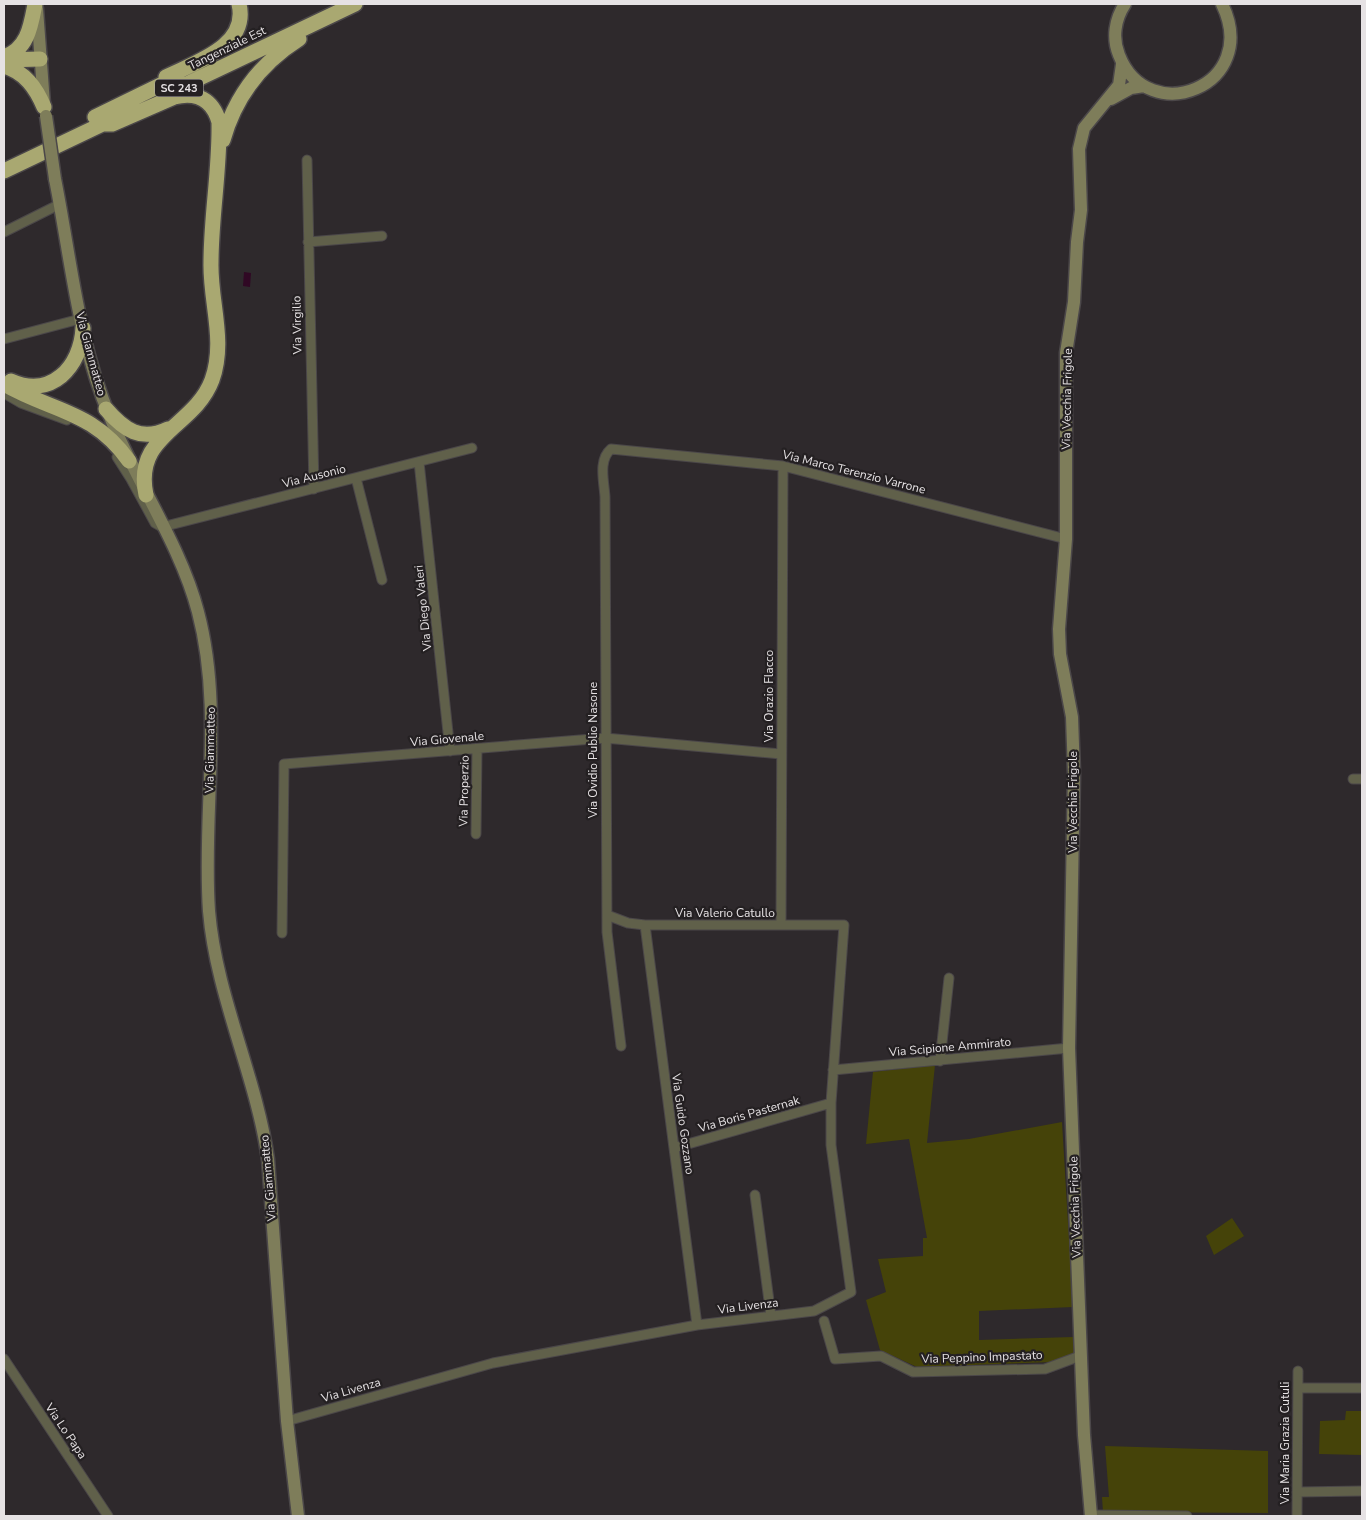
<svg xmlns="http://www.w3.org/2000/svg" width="1366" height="1520" font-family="'Nunito Sans',sans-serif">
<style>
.green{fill:#454309}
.water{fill:#300824}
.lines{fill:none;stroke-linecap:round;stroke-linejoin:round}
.street-casing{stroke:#4b4749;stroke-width:11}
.secondary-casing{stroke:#4b4749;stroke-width:15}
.highway-casing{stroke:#4b4749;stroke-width:18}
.street{stroke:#60604a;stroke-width:9}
.secondary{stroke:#7e7d5a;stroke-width:12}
.highway{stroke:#a9a871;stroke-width:15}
.secondary-bridge-casing{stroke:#4b4749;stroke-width:15;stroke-linecap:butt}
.secondary-bridge{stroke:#7e7d5a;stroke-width:12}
.labels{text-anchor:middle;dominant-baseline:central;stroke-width:4.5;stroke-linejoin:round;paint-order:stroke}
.shield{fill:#242022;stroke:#aca8aa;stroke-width:1}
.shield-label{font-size:11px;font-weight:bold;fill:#e6e2e4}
.street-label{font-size:12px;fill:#e6e2e4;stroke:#242022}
</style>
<rect width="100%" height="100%" fill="#2e292c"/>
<path class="green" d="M935 1065 927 1143 969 1139 1062 1122 1073 1307 979 1311V1340L1073 1337 1074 1353 1053 1362 917 1367 880 1350 866 1300 886 1292 878 1259 923 1256V1238H927L909 1139 866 1144 873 1072Z
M1232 1218 1244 1236 1214 1255 1206 1236Z
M1346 1411H1362V1455L1319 1454 1320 1421 1345 1420Z
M1105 1446 1268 1451V1513L1103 1512 1102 1497H1109Z"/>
<path class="water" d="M244 272 251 273 250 287 243 286Z"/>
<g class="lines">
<g class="street-casing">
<path id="street" d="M307 160 314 489
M4 232 60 204
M308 242 382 236
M4 339 80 319
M4 393 21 403 67 420
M117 457 131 479 155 523 162 527 472 448
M419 462 450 751
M356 478 382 580
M1353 779H1362
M476 834 477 749
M645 925 697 1325
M781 925 783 466
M282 933 284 764 605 738 781 754
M621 1046 607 932 605 497C604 481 598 460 611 449L783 466 1066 539
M940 1061 949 978
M833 1070 1069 1048
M674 1148 831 1103
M755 1195 771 1316
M824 1321 835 1359 881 1356 913 1372 1045 1369 1080 1356
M4 1359 108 1516
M1298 1388H1362
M287 1421 493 1363 697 1325 814 1311 851 1292 831 1145V1103L844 925H645L628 923 607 915
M1297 1492 1362 1491
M1091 1515 1187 1516
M1297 1516 1298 1371"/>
</g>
<g class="secondary-casing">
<path id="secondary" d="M1125 4C1115 19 1112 38 1119 55 1148 130 1262 86 1222 4
M37 9 44 104
M1111 99 1131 88 1144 86
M55 179C71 259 78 342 110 417 136 481 181 546 198 612 224 710 202 812 209 911 216 996 256 1075 268 1159L287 1421 298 1516
M1091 1516 1084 1435 1069 1048 1074 773 1072 717 1060 654 1059 629 1066 539V353L1074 302 1077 242 1081 210 1079 149 1084 128 1119 85 1122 64"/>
</g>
<g class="highway-casing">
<path id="highway" d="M4 57C28 49 31 25 35 4
M4 60 40 59
M4 66C25 72 36 88 44 107
M166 77C196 62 249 46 239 4
M168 93 355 4
M95 117 177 77
M104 124H112L174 97C197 91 213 100 219 122 220 169 211 216 211 263 210 302 226 341 212 380 194 428 133 434 146 495
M223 140C235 97 261 63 299 39
M4 171 113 119
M11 381C51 399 81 367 83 328
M4 384C52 412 93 410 129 461
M106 409C124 430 141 442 168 429"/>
</g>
<use href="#street" class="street"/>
<use href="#secondary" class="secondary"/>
<use href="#highway" class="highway"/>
<g class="secondary-bridge-casing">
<path id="secondary-bridge" d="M46 116 55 179"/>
</g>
<use href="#secondary-bridge" class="secondary-bridge"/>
</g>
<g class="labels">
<rect class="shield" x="155" y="79.5" width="48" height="17" rx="4"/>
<g class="shield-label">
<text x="179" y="88">SC 243</text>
</g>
<g class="street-label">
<text transform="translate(227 48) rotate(-26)">Tangenziale Est</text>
<text transform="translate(297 325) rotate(-91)">Via Virgilio</text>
<text transform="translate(91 354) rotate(75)">Via Giammatteo</text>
<text transform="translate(1067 399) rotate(-89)">Via Vecchia Frigole</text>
<text transform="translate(854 472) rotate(14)">Via Marco Terenzio Varrone</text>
<text transform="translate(314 476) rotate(-14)">Via Ausonio</text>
<text transform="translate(423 608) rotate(-96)">Via Diego Valeri</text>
<text transform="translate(769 696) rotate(-90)">Via Orazio Flacco</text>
<text transform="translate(447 739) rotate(-5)">Via Giovenale</text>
<text transform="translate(210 750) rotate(-89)">Via Giammatteo</text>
<text transform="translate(593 750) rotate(-90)">Via Ovidio Publio Nasone</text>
<text transform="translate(464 791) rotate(-89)">Via Properzio</text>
<text transform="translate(1073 802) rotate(-90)">Via Vecchia Frigole</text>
<text x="725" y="913">Via Valerio Catullo</text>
<text transform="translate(950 1047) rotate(-5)">Via Scipione Ammirato</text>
<text transform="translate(749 1114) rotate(-16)">Via Boris Pasternak</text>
<text transform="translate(683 1124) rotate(82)">Via Guido Gozzano</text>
<text transform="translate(268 1178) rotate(-95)">Via Giammatteo</text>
<text transform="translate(1075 1207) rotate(-92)">Via Vecchia Frigole</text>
<text transform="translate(748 1306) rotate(-7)">Via Livenza</text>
<text transform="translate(982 1357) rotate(-2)">Via Peppino Impastato</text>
<text transform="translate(351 1390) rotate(-16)">Via Livenza</text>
<text transform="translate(66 1431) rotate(56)">Via Lo Papa</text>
<text transform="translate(1285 1443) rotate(-90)">Via Maria Grazia Cutuli</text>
</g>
</g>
<rect width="1366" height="1520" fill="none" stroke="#e6e2e4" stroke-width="10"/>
</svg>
